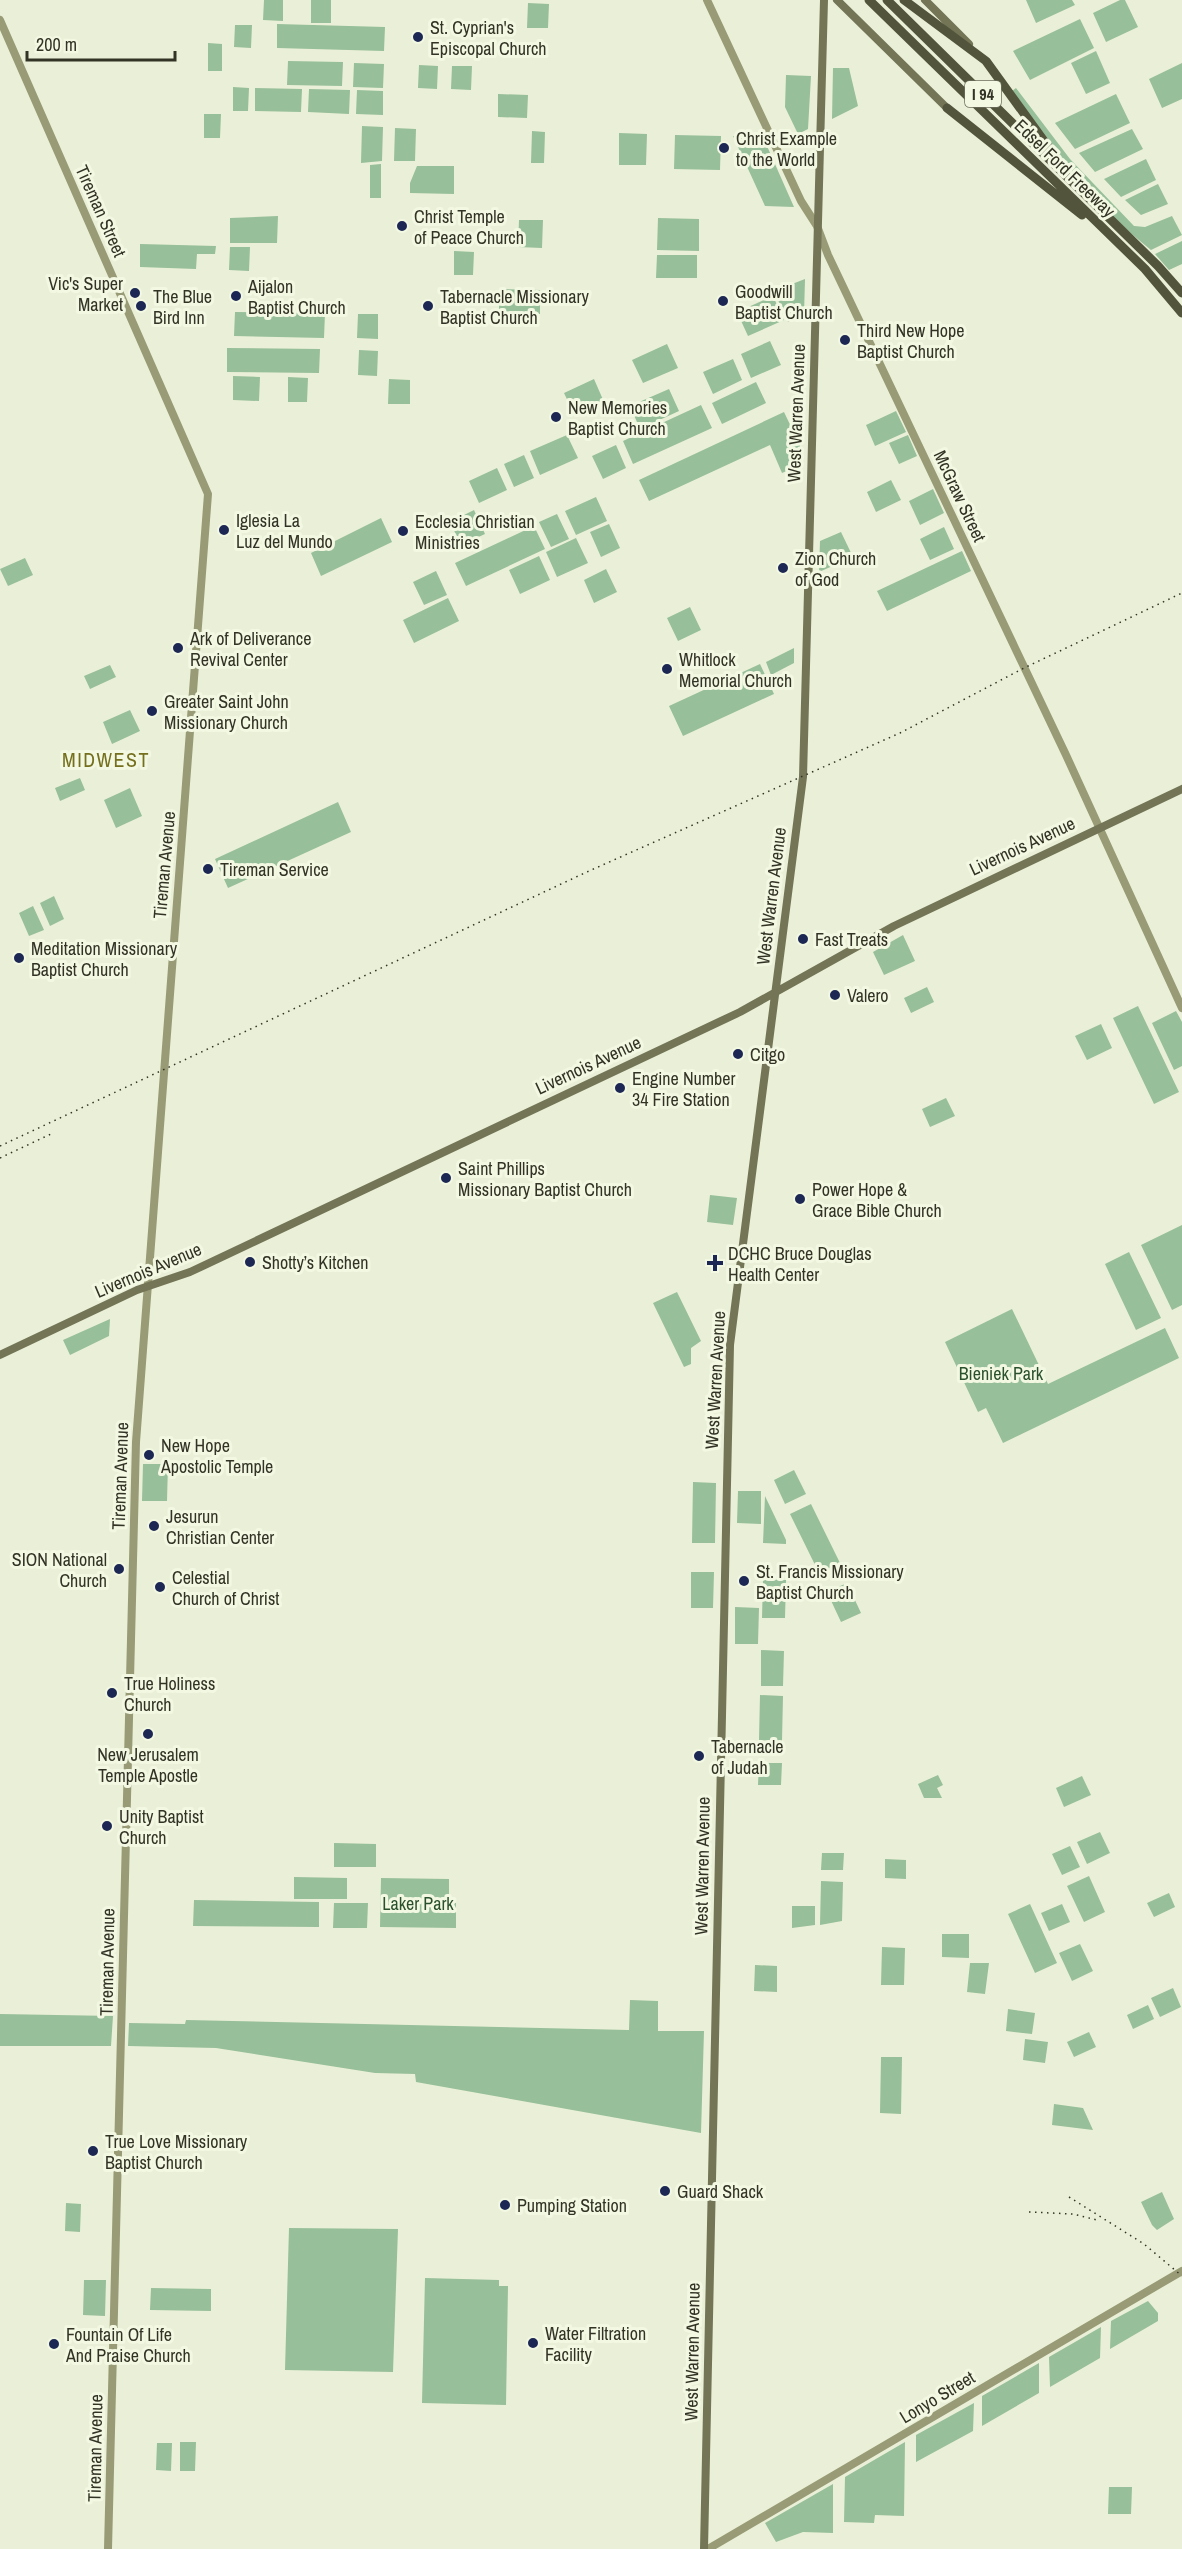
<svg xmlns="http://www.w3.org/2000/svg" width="1182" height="2549" font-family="'Archivo Narrow',sans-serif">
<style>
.green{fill:#97bf99}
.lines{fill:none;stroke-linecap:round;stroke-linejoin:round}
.secondary{stroke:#989b75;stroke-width:8}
.primary{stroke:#737556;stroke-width:8}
.highway{stroke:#53543c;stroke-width:9}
.rail{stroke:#333325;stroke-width:1.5;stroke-dasharray:1.5 4.5;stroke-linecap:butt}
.poi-dot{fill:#1c2853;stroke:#f3f8e3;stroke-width:2}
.labels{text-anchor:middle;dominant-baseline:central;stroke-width:6;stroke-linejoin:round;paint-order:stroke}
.shield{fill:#f3f8e3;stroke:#6d6e5e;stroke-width:1.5}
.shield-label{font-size:16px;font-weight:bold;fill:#333325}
.poi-label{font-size:18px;fill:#333325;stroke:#f3f8e3;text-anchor:start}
.street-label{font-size:18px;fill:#333325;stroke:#f3f8e3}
.park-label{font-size:18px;fill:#29512c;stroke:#f3f8e3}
.neighbourhood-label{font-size:20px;letter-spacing:1.5px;fill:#75701e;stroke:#f3f8e3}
</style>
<rect width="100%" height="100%" fill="#eaf0d7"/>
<path class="green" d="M264 0H283V21L263 20Z
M311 0H331V23H311Z
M1026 0H1072L1075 5 1036 23Z
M1120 0H1125L1138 27 1106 42 1093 13Z
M528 3 549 4 548 28H527Z
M1080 19 1094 48 1030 80 1013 51Z
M277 24 385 27 384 51 277 48Z
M235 25H252L251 48 234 47Z
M208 43 222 44V71H208Z
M1096 51 1110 83 1086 94 1071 63Z
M288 61 343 62 342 86 287 85Z
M354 63 384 64 383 88 353 87Z
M1182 63V99L1162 108 1149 79Z
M419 65 438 66 437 89 418 88Z
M452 66H472L471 90 451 89Z
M833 68H849L858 106 832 119Z
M786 75 811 76 808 129 798 134 785 107Z
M233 87 249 88 248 111H233Z
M255 88 302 89 301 112 255 111Z
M1016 88 1070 159 1134 226 1145 227 1172 216 1182 235 1151 250C1095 206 1052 149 1012 91Z
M309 89 350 90 349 114 308 112Z
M357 90 383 91V115L356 114Z
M498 94 528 95 527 118 498 117Z
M1116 94 1130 123 1075 149 1055 123Z
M204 114H221L220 138H204Z
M362 126 383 127 382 161 361 163Z
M395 128 416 129 415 161H394Z
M1132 129 1143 149 1095 172 1079 153Z
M532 131 545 132 544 163H531Z
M619 133 647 134 646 165H619Z
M675 135 721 136 720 170 674 169Z
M733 136 763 137 794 207 765 206Z
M1146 159 1156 180 1121 197 1104 179Z
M381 164V198H370V165Z
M417 166H454V194L410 193V183Z
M1158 184 1168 204 1141 215 1125 200Z
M278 216 277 243H230V218Z
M658 218 699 219V251L657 250Z
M519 220H543L542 248 518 247Z
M1182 241V264L1169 270 1155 254Z
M140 244 216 246 215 254H197L196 269 140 267Z
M230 247H250L249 271 229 270Z
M454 251 474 252 473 275H454Z
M657 255H697V278H656Z
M805 279 804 315 788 322 774 291Z
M499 289 540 290V314L499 313Z
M773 296 784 320 748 336 737 312Z
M235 312 325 313 324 338 234 336Z
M358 314H378V339L357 338Z
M770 341 781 365 751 378 741 354Z
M667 344 678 368 643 383 632 360Z
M227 348 320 349 319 373 227 372Z
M359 350 378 351 377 376 358 375Z
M733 359 742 380 713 394 703 372Z
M233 376 260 377 259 401 233 400Z
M288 377 308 378 307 402H288Z
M389 379 410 380V404H388Z
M594 379 604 402 575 416 564 393Z
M756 382 766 403 722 424 712 403Z
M669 389 679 411 640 429 630 406Z
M701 405 712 428 633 464 623 441Z
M896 411 906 432 875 446 866 425Z
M784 412 794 433 800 431V465L782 473 770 445 649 501 639 480Z
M567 435 578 458 540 475 530 451Z
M908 435 917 456 899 464 889 443Z
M616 445 626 468 603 479 592 456Z
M524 455 534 478 514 487 504 464Z
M497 468 507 490 479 503 469 481Z
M891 480 901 500 876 512 867 492Z
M933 489 944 513 920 525 909 501Z
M596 497 607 521 576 535 565 511Z
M474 510 485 534 461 545 450 522Z
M557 514 569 539 551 547 539 522Z
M381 518 392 542 321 576 311 553Z
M609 524 620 548 601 557 590 532Z
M534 526 545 549 466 586 455 563Z
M944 527 954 549 930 560 920 539Z
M841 532 853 557 819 572 820 541Z
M576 538 588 563 557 577 546 552Z
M962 551 971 571 887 611 877 591Z
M539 556 550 580 520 594 509 570Z
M25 558 33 575 8 586 0 569Z
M606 569 617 592 594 603 584 580Z
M436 571 447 595 424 605 413 582Z
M448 598 459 621 414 643 403 620Z
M690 607 701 630 678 641 667 618Z
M794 648V663L771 675 766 662Z
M760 664 774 694 683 736 669 706Z
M110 665 116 677 90 689 84 676Z
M130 710 140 731 112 744 103 722Z
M80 778 85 790 60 801 55 788Z
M130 788 142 816 116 828 104 800Z
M338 802 351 832 228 888 215 859Z
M54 896 64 919 50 926 40 903Z
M33 906 44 930 29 936 19 913Z
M903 935 915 961 884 975 873 952Z
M927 987 934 1002 911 1013 904 998Z
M1138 1006 1179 1092 1154 1104 1113 1018Z
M1176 1011 1182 1022V1066L1174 1070 1152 1023Z
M1101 1024 1112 1048 1087 1060 1075 1036Z
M946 1098 955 1116 930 1127 922 1109Z
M710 1195 737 1198 733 1225 707 1222Z
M1182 1225V1305L1172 1310 1141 1245Z
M1129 1252 1161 1318 1136 1330 1105 1264Z
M677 1292 701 1341 691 1348V1364L684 1367 653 1303Z
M1012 1309 1048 1384 1165 1328 1179 1358 1003 1443 986 1408 978 1412 945 1342Z
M110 1319 109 1336 70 1355 63 1340Z
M143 1464H168L167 1501H142Z
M794 1470 806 1494 785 1504 774 1480Z
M693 1482 716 1483 715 1543H692Z
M738 1491H761V1524L737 1523Z
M765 1496 786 1540V1544L763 1543Z
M811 1504 840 1563 819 1573 790 1514Z
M691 1572H714L713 1608H691Z
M763 1579 786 1580 785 1618H762Z
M847 1583 861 1613 841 1622 827 1592Z
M735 1607 759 1608 758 1644H735Z
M761 1650 784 1651 783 1686H761Z
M760 1695 783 1696 782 1741 759 1740Z
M759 1763H782L781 1785H758Z
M938 1775 943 1785 937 1788 942 1798H924L918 1784Z
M1082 1776 1091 1795 1064 1807 1056 1788Z
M1100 1832 1110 1853 1087 1864 1077 1842Z
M334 1843 376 1844V1867H334Z
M1070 1846 1080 1867 1062 1875 1052 1854Z
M822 1853H844L843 1870H821Z
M885 1859 906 1860V1879L885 1878Z
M1089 1876 1105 1912 1084 1922 1067 1886Z
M294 1877 347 1878V1899H294Z
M381 1878 449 1879V1903H456V1928L380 1927Z
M821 1881 843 1882 842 1921 820 1925Z
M1169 1893 1175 1907 1154 1917 1147 1903Z
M194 1900 319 1902V1927L193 1926Z
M334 1903H368L367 1928H333Z
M1030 1904 1057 1963 1035 1973 1008 1914Z
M1062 1904 1070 1922 1049 1931 1041 1913Z
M792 1906H815V1925L792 1928Z
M942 1934H969V1958L942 1957Z
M1080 1944 1093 1971 1072 1981 1059 1953Z
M882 1947 905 1948 904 1985H881Z
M970 1963H989L985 1994 967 1992Z
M755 1965 777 1966V1992L754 1991Z
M1173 1988 1181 2007 1160 2017 1151 1998Z
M630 2000 658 2001V2031H704L701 2133 416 2082 415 2074 375 2073 216 2048 128 2046 129 2023 185 2024 186 2020 629 2030Z
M1148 2005 1154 2019 1133 2029 1127 2015Z
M1008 2009 1035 2013 1032 2034 1006 2031Z
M0 2014 113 2016 111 2046H0Z
M1089 2032 1096 2047 1074 2057 1067 2042Z
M1025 2039 1048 2042 1045 2063 1023 2060Z
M881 2057H902L901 2114 880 2113Z
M1054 2104 1083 2108 1093 2130 1052 2125Z
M1162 2192 1174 2219 1157 2230 1152 2225 1141 2202Z
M66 2203 81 2204 80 2232 65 2231Z
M289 2228 398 2229 393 2372 285 2370Z
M425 2278 499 2280V2286H508L506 2405 422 2403Z
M84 2280H106L105 2316 83 2315Z
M151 2288 211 2289V2311L150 2310Z
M1148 2301 1158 2313V2321L1110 2349 1111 2321Z
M1101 2327 1100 2358 1050 2387 1049 2357Z
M1039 2363V2393L982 2426V2396Z
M974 2403 973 2431 916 2462V2435Z
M180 2442H196L195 2471H180Z
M905 2442 904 2516 875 2515 874 2523 844 2522 845 2477Z
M157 2443H172L171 2471 156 2470Z
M833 2484V2533L803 2532 776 2542 765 2523Z
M1109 2487H1132L1131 2514H1108Z"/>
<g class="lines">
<path class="secondary" d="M707 0 801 201 817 226 828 255 1066 755 1182 1008
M0 20 208 494 136 1442 108 2549
M708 2549 1182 2271"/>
<path class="primary" d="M837 0 947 108
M925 0 969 44
M0 1355 137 1290 190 1272 740 1012 894 926 1182 789
M704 2549 730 1345 803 777 824 0"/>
<path class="highway" d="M869 0 1145 269 1182 313
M887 0 1158 266 1182 293
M904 0 986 61 1062 166
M947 108 1082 215"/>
<path class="rail" d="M0 1146 589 871 900 733 1024 668 1182 593
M0 1158 53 1133
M1069 2197 1144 2244 1182 2276
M1029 2212 1073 2214 1097 2220"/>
</g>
<g class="poi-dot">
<circle cx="418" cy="37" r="6"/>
<circle cx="724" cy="148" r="6"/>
<circle cx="402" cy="226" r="6"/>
<circle cx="135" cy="293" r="6"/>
<circle cx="236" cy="296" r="6"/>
<circle cx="723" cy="301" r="6"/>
<circle cx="141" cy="306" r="6"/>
<circle cx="428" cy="306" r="6"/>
<circle cx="845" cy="340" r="6"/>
<circle cx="556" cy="417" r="6"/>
<circle cx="224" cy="530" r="6"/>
<circle cx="403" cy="531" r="6"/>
<circle cx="783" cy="568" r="6"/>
<circle cx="178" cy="648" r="6"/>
<circle cx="667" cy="669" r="6"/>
<circle cx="152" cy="711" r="6"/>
<circle cx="208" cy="869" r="6"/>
<circle cx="803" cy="939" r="6"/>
<circle cx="19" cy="958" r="6"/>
<circle cx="835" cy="995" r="6"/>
<circle cx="738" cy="1054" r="6"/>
<circle cx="620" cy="1088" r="6"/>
<circle cx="446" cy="1178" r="6"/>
<circle cx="800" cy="1199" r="6"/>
<circle cx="250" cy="1262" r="6"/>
<path d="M712 1254h6v6h6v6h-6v6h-6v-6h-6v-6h6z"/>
<circle cx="149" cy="1455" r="6"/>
<circle cx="154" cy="1526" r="6"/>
<circle cx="119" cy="1569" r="6"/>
<circle cx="744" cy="1581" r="6"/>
<circle cx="160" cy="1587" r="6"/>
<circle cx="112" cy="1693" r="6"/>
<circle cx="148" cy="1734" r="6"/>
<circle cx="699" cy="1756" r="6"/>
<circle cx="107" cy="1826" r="6"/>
<circle cx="93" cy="2151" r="6"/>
<circle cx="665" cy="2191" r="6"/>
<circle cx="505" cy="2205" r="6"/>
<circle cx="533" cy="2343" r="6"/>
<circle cx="54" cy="2344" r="6"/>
</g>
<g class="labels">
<rect class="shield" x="965" y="81" width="36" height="26" rx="4.5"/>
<g class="shield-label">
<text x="983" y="94">I 94</text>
</g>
<g class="poi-label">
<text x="430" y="27">St. Cyprian's<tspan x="430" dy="21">Episcopal Church</tspan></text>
<text x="736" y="138">Christ Example<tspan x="736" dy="21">to the World</tspan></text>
<text x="414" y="216">Christ Temple<tspan x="414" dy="21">of Peace Church</tspan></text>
<text x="123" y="283" text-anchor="end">Vic's Super<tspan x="123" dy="21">Market</tspan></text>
<text x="248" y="286">Aijalon<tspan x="248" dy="21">Baptist Church</tspan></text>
<text x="735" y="291">Goodwill<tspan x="735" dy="21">Baptist Church</tspan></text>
<text x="153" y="296">The Blue<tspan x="153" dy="21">Bird Inn</tspan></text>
<text x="440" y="296">Tabernacle Missionary<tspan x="440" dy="21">Baptist Church</tspan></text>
<text x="857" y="330">Third New Hope<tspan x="857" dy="21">Baptist Church</tspan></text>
<text x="568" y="407">New Memories<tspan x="568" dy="21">Baptist Church</tspan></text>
<text x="236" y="520">Iglesia La<tspan x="236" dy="21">Luz del Mundo</tspan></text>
<text x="415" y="521">Ecclesia Christian<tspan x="415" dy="21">Ministries</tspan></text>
<text x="795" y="558">Zion Church<tspan x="795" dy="21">of God</tspan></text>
<text x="190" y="638">Ark of Deliverance<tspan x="190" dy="21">Revival Center</tspan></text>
<text x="679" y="659">Whitlock<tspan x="679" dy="21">Memorial Church</tspan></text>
<text x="164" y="701">Greater Saint John<tspan x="164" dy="21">Missionary Church</tspan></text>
<text x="220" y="869">Tireman Service</text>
<text x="815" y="939">Fast Treats</text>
<text x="31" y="948">Meditation Missionary<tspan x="31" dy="21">Baptist Church</tspan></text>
<text x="847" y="995">Valero</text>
<text x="750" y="1054">Citgo</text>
<text x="632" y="1078">Engine Number<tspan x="632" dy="21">34 Fire Station</tspan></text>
<text x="458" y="1168">Saint Phillips<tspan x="458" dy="21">Missionary Baptist Church</tspan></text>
<text x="812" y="1189">Power Hope &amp;<tspan x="812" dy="21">Grace Bible Church</tspan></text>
<text x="728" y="1253">DCHC Bruce Douglas<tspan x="728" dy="21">Health Center</tspan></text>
<text x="262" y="1262">Shotty’s Kitchen</text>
<text x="161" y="1445">New Hope<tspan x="161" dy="21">Apostolic Temple</tspan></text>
<text x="166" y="1516">Jesurun<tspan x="166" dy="21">Christian Center</tspan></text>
<text x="107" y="1559" text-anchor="end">SION National<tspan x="107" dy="21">Church</tspan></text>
<text x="756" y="1571">St. Francis Missionary<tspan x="756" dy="21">Baptist Church</tspan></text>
<text x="172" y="1577">Celestial<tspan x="172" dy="21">Church of Christ</tspan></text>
<text x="124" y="1683">True Holiness<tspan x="124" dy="21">Church</tspan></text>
<text x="711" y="1746">Tabernacle<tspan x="711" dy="21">of Judah</tspan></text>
<text x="148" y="1754" text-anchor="middle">New Jerusalem<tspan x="148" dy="21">Temple Apostle</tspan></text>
<text x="119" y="1816">Unity Baptist<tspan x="119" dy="21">Church</tspan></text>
<text x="105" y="2141">True Love Missionary<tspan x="105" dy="21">Baptist Church</tspan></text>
<text x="677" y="2191">Guard Shack</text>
<text x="517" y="2205">Pumping Station</text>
<text x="545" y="2333">Water Filtration<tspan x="545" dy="21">Facility</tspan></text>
<text x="66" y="2334">Fountain Of Life<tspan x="66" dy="21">And Praise Church</tspan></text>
</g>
<g class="street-label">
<text transform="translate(1065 168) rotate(44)">Edsel Ford Freeway</text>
<text transform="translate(101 211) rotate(66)">Tireman Street</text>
<text transform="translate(796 413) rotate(-88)">West Warren Avenue</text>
<text transform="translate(960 496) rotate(65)">McGraw Street</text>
<text transform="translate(1022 846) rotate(-25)">Livernois Avenue</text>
<text transform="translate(164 865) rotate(-85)">Tireman Avenue</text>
<text transform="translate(771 896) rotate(-83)">West Warren Avenue</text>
<text transform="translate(588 1065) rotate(-25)">Livernois Avenue</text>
<text transform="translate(148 1270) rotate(-23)">Livernois Avenue</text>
<text transform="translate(715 1380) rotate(-87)">West Warren Avenue</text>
<text transform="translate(120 1476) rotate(-88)">Tireman Avenue</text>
<text transform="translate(702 1866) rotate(-89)">West Warren Avenue</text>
<text transform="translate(107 1962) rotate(-89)">Tireman Avenue</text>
<text transform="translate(692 2352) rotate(-89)">West Warren Avenue</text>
<text transform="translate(937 2397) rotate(-31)">Lonyo Street</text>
<text transform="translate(95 2448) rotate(-89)">Tireman Avenue</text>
</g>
<g class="park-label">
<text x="1001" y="1373">Bieniek Park</text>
<text x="418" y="1903">Laker Park</text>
</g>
<g class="neighbourhood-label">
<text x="106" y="759">MIDWEST</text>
</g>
</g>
<path d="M27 51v9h148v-9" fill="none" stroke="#333325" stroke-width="3"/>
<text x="36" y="51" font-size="18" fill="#333325" stroke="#f3f8e3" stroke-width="4.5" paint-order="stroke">200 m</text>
</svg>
